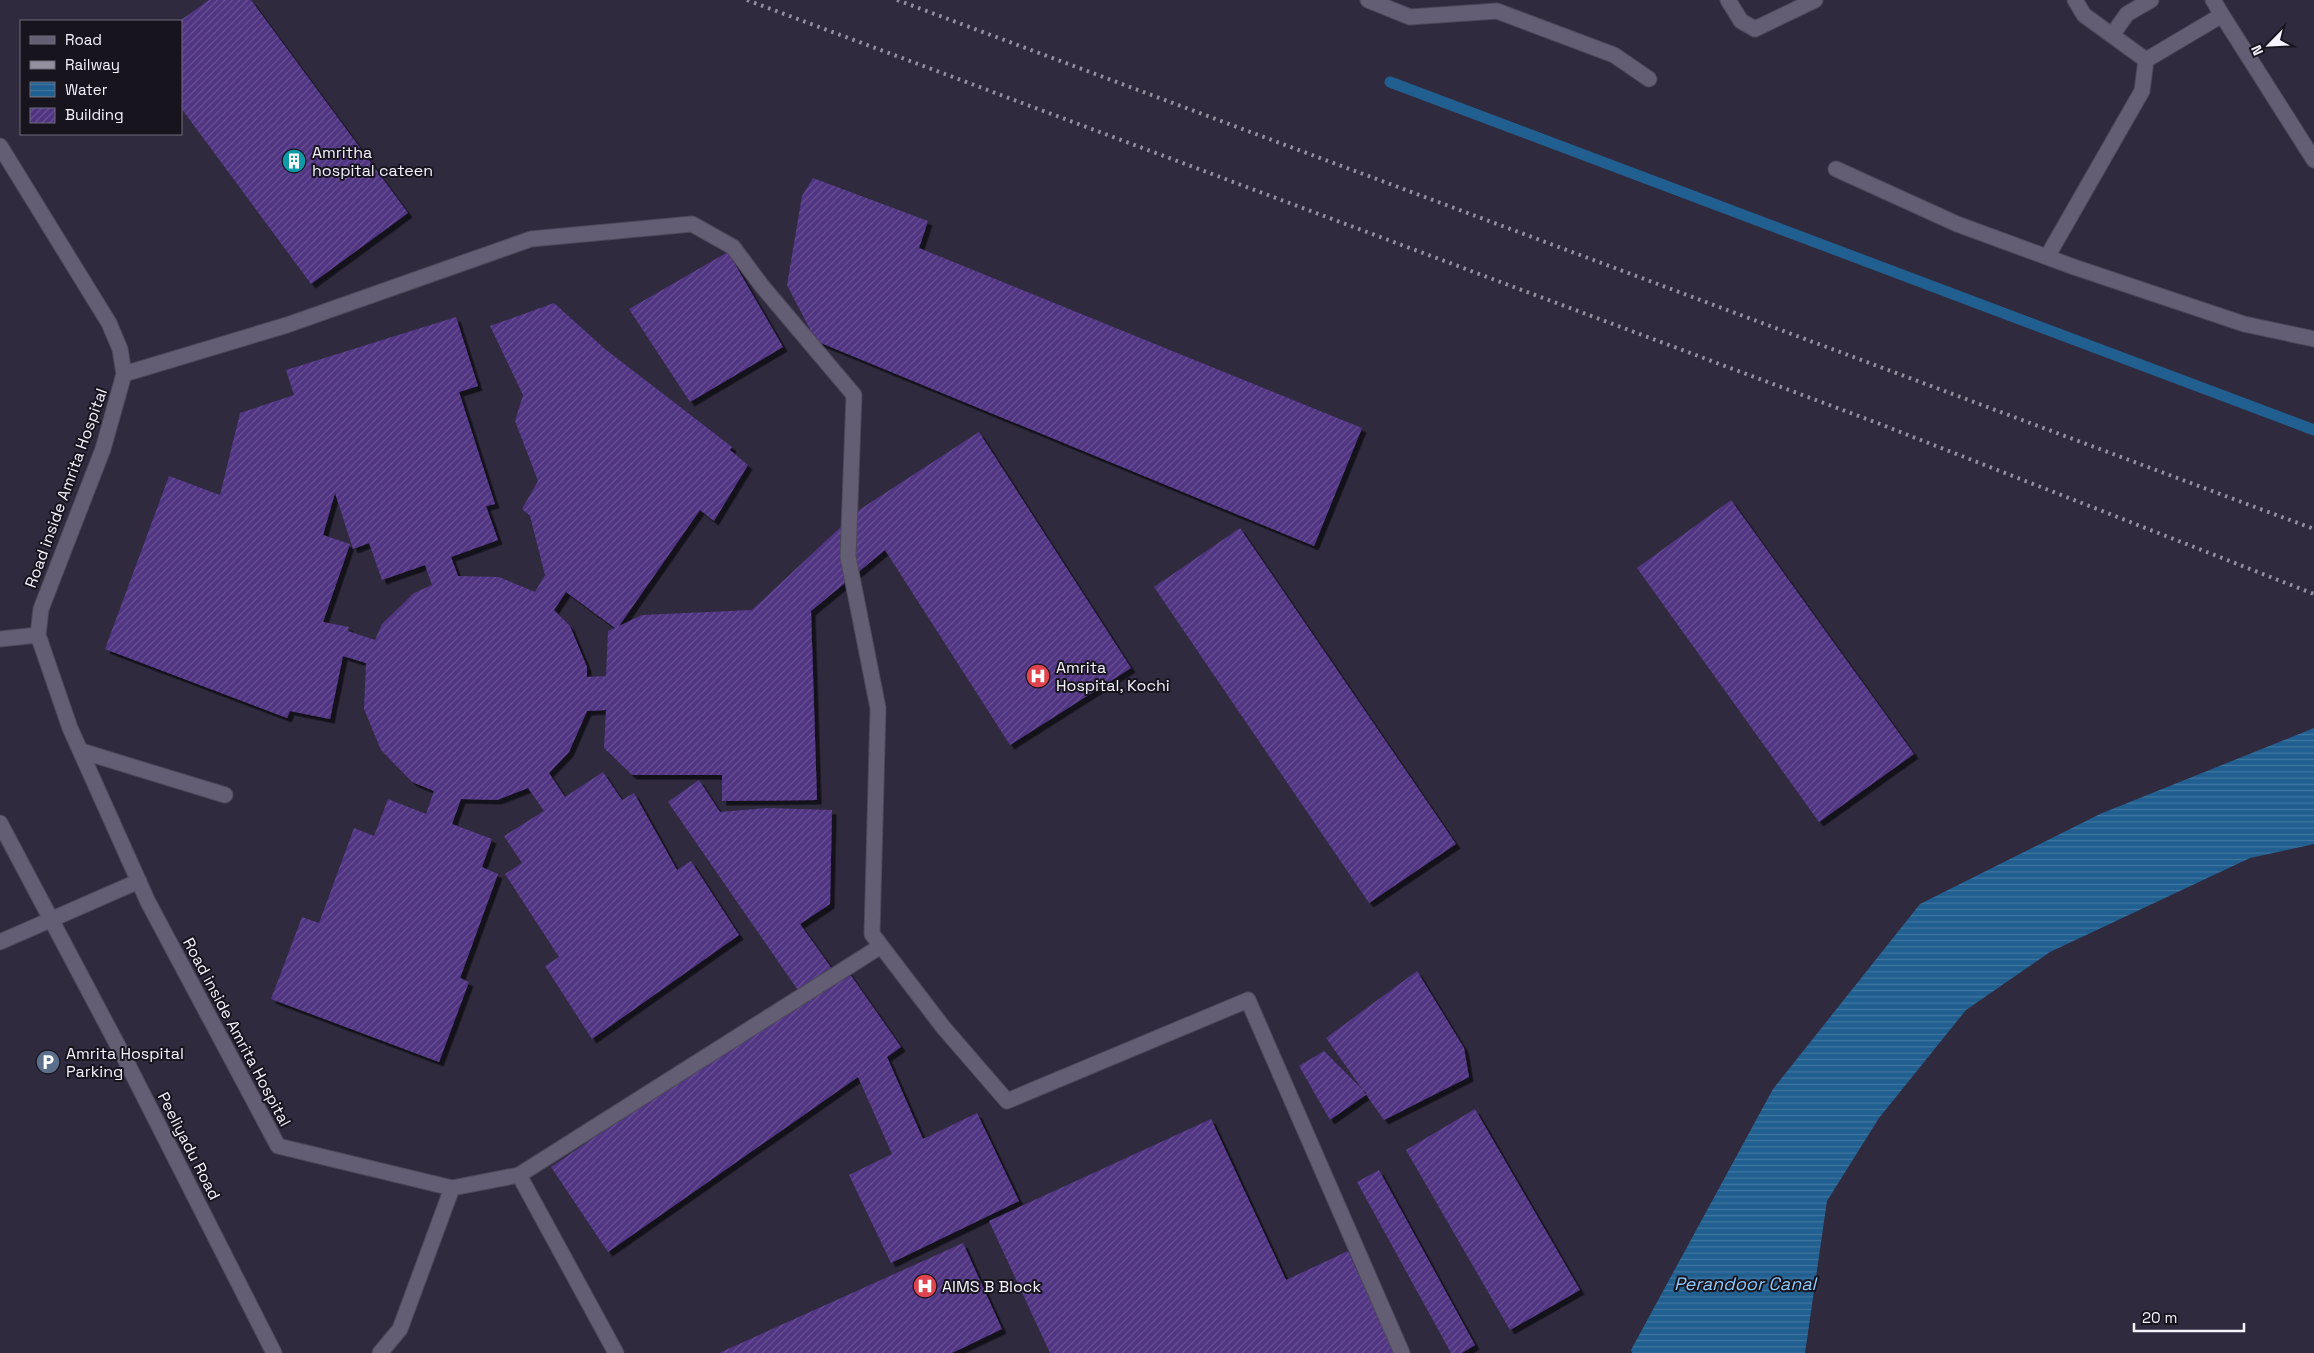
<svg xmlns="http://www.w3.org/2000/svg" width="2314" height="1353" font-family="'Space Grotesk',sans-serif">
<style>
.water{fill:url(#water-rules)}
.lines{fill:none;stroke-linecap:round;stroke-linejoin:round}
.stream{stroke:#205f90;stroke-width:11}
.building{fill:url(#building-hatch);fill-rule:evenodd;filter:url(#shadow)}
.service-casing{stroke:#4d4859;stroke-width:17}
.minor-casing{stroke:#4d4859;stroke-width:17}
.service{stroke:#645e75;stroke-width:15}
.minor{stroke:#645e75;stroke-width:15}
.rail{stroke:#9490a0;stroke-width:4;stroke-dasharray:2.5 5;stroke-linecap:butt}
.labels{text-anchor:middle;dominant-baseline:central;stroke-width:4;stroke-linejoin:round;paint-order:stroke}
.poi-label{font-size:16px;fill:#f5f3fe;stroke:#17141e;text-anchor:start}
.street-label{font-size:16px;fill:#f5f3fe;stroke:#17141e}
.water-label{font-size:18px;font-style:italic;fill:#8ec8fa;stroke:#17141e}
</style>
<defs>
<pattern id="water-rules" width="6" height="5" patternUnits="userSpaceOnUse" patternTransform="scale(1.25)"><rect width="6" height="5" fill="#205f90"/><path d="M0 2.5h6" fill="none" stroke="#4176a1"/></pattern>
<pattern id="building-hatch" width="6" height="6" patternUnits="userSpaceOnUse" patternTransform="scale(1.25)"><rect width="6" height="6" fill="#503482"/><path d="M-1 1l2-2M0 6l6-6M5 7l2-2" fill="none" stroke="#6a5295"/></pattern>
<filter id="shadow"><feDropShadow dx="4.5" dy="4.5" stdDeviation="0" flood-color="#0009"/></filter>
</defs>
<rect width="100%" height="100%" fill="#302a3e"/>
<path class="water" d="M2314 728V844L2250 858 2050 952 1966 1010 1879 1118 1827 1201 1805 1353H1632L1631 1350 1773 1089 1920 904 2100 814Z"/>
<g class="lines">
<path class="stream" d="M1390 82 2314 430"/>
</g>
<path class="building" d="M209 0H251L408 213 311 284 181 108V20Z
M813 178 928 221 919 248 1362 428 1314 546 816 341 787 285 802 196Z
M728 252 783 347 690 402 629 309Z
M554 303 605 349 732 447 730 450 748 465 714 521 700 510 619 626 642 615 752 610 859 510 979 432 1131 668 1010 745 885 550 811 611 817 800 722 801V775H632L604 748 606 710 587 711 569 752 549 773 565 797 603 772 622 800 634 793 677 870 691 861 739 935 592 1039 545 966 559 957 505 874 522 863 504 836 544 811 528 788 497 800 461 799 452 824 492 839 482 867 498 874 460 978 469 982 439 1062 271 999 302 917 319 923 354 828 374 836 388 799 426 814 434 791 412 782 381 750 364 709 366 663 343 656 330 719 290 711 287 718 105 649 169 476 220 495 240 413 294 395 286 370 456 317 478 386 459 392 495 504 486 506 498 540 451 557 458 576 499 577 535 592 545 575 530 516 522 509 538 481 515 421 523 395 490 326ZM335 493 353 549 369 543 382 580 425 565 432 585 414 593 382 624 375 640 348 631 349 627 323 622 350 544 323 535ZM566 592 615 628 608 631 606 676 587 677V667L570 626 554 610Z
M1731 500 1914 754 1819 822 1637 568Z
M1240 528 1456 844 1369 903 1154 587Z
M699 780 720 812 767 808 832 810 830 904 800 924 835 973 845 967 901 1047 887 1057 923 1139 977 1113 1019 1201 891 1263 849 1175 892 1154 858 1077 608 1252 551 1167 802 996 668 802Z
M1417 971 1464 1048 1469 1077 1384 1120 1326 1038Z
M1324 1051 1367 1094 1330 1120 1299 1066Z
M1475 1109 1580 1290 1510 1330 1406 1150Z
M1211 1119 1286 1280 1348 1251 1395 1353H1050L989 1221Z
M1379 1170 1475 1345 1462 1353H1451L1357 1182Z
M963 1243 1002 1329 952 1353H719Z"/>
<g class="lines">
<g class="service-casing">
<path id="service" d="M0 146 109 323 120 349 124 374 103 449 41 609 38 635 70 728 148 902 278 1146 452 1188 400 1329 380 1353
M124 374 287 325 531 239 692 224 733 247 762 286 854 395 848 557 878 708 872 934 943 1027 1007 1101 1248 1000 1402 1353
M0 639 38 635
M81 751 225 795
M0 942 139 881
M519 1175 881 946
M452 1188 519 1175 616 1353"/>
</g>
<g class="minor-casing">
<path id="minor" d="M1368 0 1410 17 1497 11 1614 55 1649 79
M1728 0 1741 21 1755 29 1815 0
M2075 0 2084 15 2146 60 2222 15 2314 160
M2213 0 2222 15
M2112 35 2127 14 2151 0
M1836 169 1957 224 2074 267 2244 324 2314 339
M2047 257 2142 91 2146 60
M0 823 126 1061 274 1353"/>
</g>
<use href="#service" class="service"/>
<use href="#minor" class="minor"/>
<path class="rail" d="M747 0 1880 424 2314 594
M897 0 2314 529"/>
</g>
<defs>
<g id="building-disc" transform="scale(1.25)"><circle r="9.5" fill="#0f9aa8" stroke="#17141e"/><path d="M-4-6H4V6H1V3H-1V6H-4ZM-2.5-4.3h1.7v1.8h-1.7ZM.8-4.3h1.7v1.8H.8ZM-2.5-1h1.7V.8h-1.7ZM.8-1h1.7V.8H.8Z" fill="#fff"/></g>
<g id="hospital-disc" transform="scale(1.25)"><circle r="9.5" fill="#e0444e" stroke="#17141e"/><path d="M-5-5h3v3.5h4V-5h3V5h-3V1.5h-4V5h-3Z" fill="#fff"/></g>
<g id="parking-disc" transform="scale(1.25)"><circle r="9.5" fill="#5c6f8a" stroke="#17141e"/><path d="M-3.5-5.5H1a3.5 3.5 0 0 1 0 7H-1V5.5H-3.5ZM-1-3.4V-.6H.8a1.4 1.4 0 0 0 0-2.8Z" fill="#fff"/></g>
</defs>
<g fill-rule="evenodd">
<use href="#building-disc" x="294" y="161"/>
<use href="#hospital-disc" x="1038" y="676"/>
<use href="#parking-disc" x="48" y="1062"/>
<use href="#hospital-disc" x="925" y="1286"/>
</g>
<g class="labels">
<g class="poi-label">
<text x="312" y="152">Amritha<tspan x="312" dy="18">hospital cateen</tspan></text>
<text x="1056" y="667">Amrita<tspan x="1056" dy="18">Hospital, Kochi</tspan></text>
<text x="66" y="1053">Amrita Hospital<tspan x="66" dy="18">Parking</tspan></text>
<text x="942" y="1286">AIMS B Block</text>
</g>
<g class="street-label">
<text transform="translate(66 488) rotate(-70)">Road inside Amrita Hospital</text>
<text transform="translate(237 1032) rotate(62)">Road inside Amrita Hospital</text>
<text transform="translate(189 1146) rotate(63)">Peeliyadu Road</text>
</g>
<g class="water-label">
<text x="1745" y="1283">Perandoor Canal</text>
</g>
</g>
<rect x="20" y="20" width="162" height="115" fill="#17141e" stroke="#706d78"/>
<rect x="30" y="36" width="25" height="8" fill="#645e75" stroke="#706d78"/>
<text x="65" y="45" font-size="15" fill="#f5f3fe">Road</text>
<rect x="30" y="61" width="25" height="8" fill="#9490a0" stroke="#706d78"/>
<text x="65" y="70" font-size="15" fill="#f5f3fe">Railway</text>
<rect x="30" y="82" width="25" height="15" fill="url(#water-rules)" stroke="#706d78"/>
<text x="65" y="95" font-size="15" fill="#f5f3fe">Water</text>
<rect x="30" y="108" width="25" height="15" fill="url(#building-hatch)" stroke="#706d78"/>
<text x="65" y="120" font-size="15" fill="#f5f3fe">Building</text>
<g transform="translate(2269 45) rotate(246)" stroke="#17141e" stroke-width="4" paint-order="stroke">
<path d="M0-4L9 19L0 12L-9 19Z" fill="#f5f3fe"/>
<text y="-8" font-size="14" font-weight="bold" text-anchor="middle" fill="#f5f3fe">N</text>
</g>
<path d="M2134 1323v8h110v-8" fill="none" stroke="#f5f3fe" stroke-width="2.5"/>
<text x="2142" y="1323" font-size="15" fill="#f5f3fe" stroke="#17141e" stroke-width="4" paint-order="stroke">20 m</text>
</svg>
